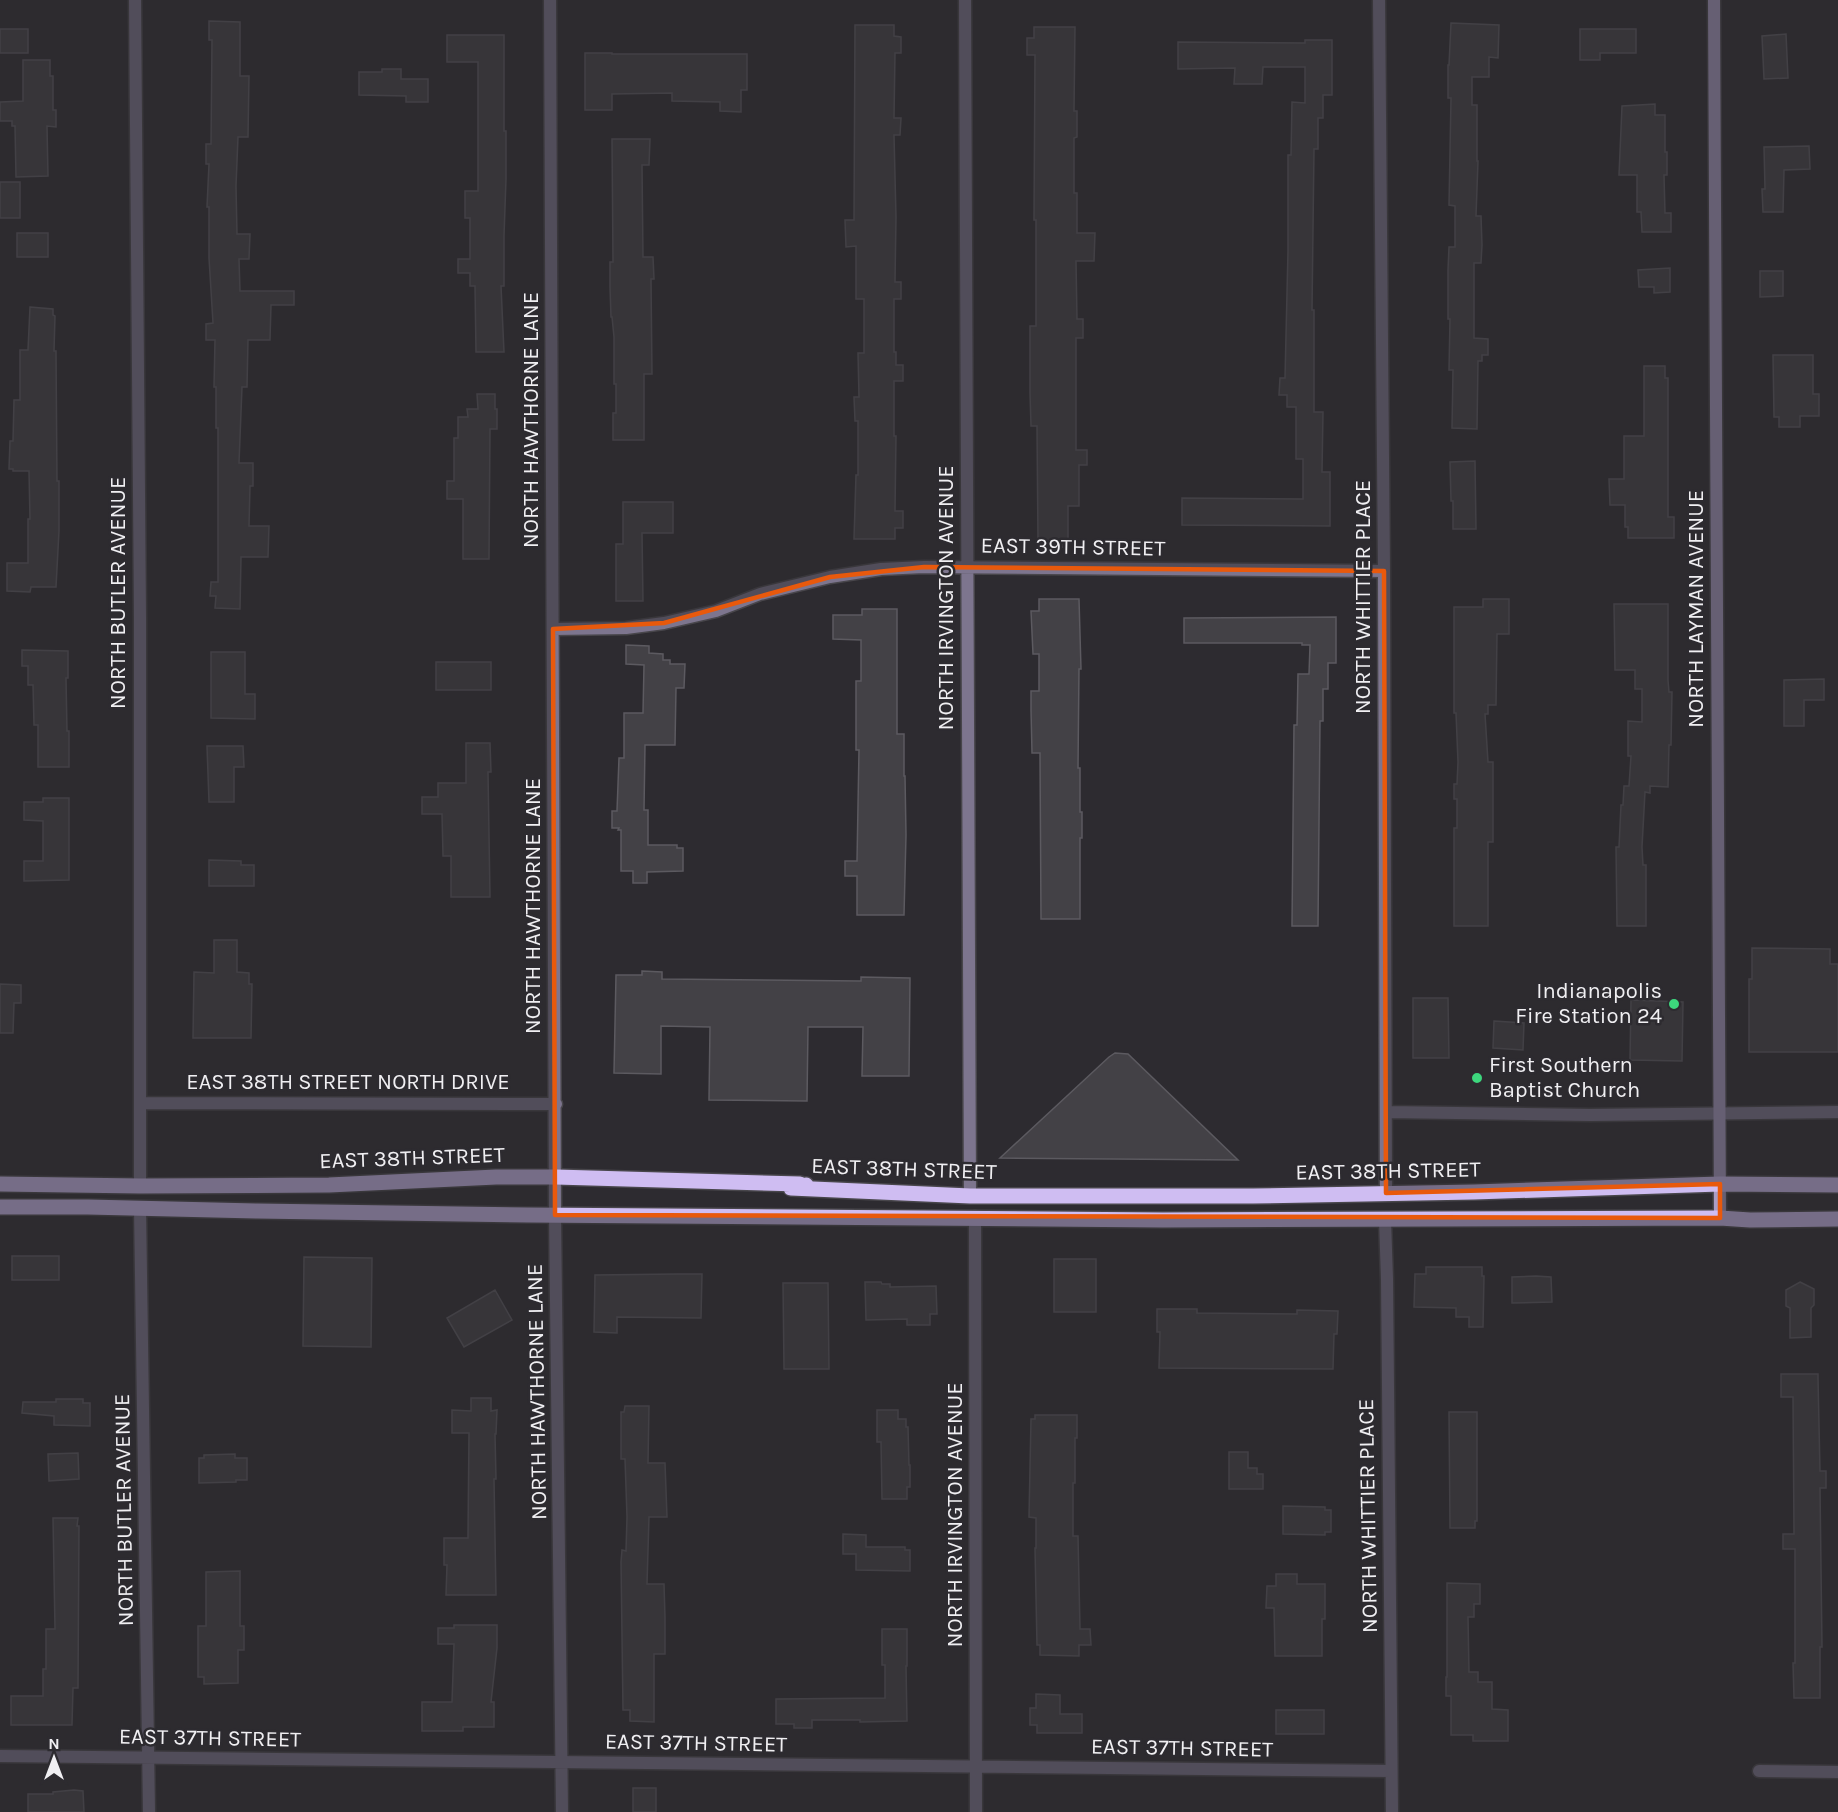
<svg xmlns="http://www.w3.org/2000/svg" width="1838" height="1812" font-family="Karla,sans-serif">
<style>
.building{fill:#434146;stroke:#5c5a60;stroke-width:1.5}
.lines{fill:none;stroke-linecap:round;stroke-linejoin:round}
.street-casing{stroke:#48464b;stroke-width:15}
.secondary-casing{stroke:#48464b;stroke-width:15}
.primary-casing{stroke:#48464b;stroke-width:18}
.street{stroke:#7d758e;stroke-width:12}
.secondary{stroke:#ab9ec6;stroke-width:12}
.primary{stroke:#cfbdf2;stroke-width:15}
.marked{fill:none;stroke:#e8590c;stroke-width:4.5;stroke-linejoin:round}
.poi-dot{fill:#3dd77d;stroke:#2d2b30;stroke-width:2}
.labels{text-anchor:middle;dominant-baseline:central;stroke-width:5;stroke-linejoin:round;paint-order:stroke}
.street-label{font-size:22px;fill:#f0eff2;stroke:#2d2b30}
.poi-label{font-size:22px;fill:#f0eff2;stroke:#2d2b30;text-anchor:end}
</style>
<rect width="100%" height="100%" fill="#2d2b30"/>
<path class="building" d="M209 21 240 22V76H249L248 137H238L236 186 237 234H250L249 259H239L240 291H294V305H271L270 340H248L247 387H242L239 463H253V486H250L249 526H269L268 557H241L240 609 215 608 216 596H210L211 582H218V428H216V387H214L215 340H206V324L213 323 209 258V207H207L209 164H206V144H211L212 40H209Z
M1451 23 1499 25 1498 58 1489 57V77H1472V105H1477V161H1478L1476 216H1481L1482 245 1481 263H1474V338L1488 339V355H1482V361H1478L1477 429 1452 428 1453 370H1449L1450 319H1448V270L1449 247H1455V206L1449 205 1451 98H1448V65H1449Z
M855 25H894V36L901 37V53H895L894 118H901L900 135H894L896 217 895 282H901V299H894V352H896V365H903V381H894V436H896L895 511H903V528H895V539H854L856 475H858V421H855L854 397H859L858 353H864V299H856V246L846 247 845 220H854Z
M1034 27H1075L1074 111H1077V137L1074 138V193H1077V233H1095L1094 261H1076L1077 319H1083V338H1076V450H1087V465H1079V506H1068V547H1040V541H1038L1037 426H1031L1030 393V326H1036V220H1034L1035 55H1027V38H1034Z
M0 29H28V53H0Z
M1580 29H1636V53H1600V60H1580Z
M1786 34 1788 78 1764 79 1762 36Z
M447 35H504V131H506V179L504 236V286H501L504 352H476L475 286H470V273H458V259H470V218H465V191H478V62H447Z
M1305 40H1332V95H1323V118H1318V149H1314L1312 310H1314V412H1323L1322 472H1330V526L1182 525V498L1303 499V459H1296V407H1287V395H1279L1280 378H1285L1288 251V155H1291L1292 102 1305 103V67H1263L1262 84H1234L1235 68 1178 69V42L1305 43Z
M585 53H612V54H747V90H741V112L720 111V102L672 101V93L612 94V110H585Z
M23 60H50V76H53V110H56V127L47 126 48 176 16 177 15 126H12V121H0V102L23 101Z
M382 69H401V79H428V102H406V96L359 95V72H382Z
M1655 104V115H1665V152H1667V175H1664L1665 213H1671V232H1642L1641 212H1637V175H1619L1622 106Z
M612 139H650L649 165H642L643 257H653L654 279H651L652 374H644V440H613V413H616V384H614V337L612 317H611L610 287V262H613Z
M1809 146 1810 169 1784 170 1783 212H1763L1762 189H1765L1764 147Z
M0 182H20V218H0Z
M17 233H48V257H17Z
M1670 268V292L1654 293V287H1639L1638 270Z
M1760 271H1783V296L1760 297Z
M30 307 53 309V315L55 316 54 351H56L57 481H59V531L56 587H31L30 592 7 591V563H28V519H30L29 471H13V469H9L10 441H13L14 400H20V350H28Z
M1773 355H1813V394H1819V416H1800V427H1779V417H1774Z
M1644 366H1665V378H1668V517H1674V538H1628V527H1625V505H1610L1609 479H1624V436H1644Z
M477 394H495V409H497V429H490L489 559H463V499H447V481H454V438H458V417H468L467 409H478Z
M1475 461 1476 529H1453V501H1451L1450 462Z
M623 502H673V533H642L643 601H616V544H623Z
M1039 599H1079L1081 669H1079L1078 768H1080V812H1082V838H1080V919H1041L1040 753H1032L1031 710V691H1039V654H1033L1031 611H1039Z
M1483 599H1509V634H1497L1496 705H1488V714H1485L1488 762H1493V842H1488V926H1454V828H1457V799H1454V784H1457L1458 762 1456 713H1454V607H1483Z
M1614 604H1668V680L1669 692H1672L1671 745H1669L1668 787 1650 786V793L1645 792 1642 847 1643 865H1646V926H1617L1616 847H1619L1621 805H1623L1624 786H1629L1631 756H1628V721L1642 722V689H1635V670H1615Z
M862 609H897V734H904V776H905L906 835 904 915H857V876H845V861H857L859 750H856V681H861V640L833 639V615H862Z
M1336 617V663H1328V689H1323V721H1320L1318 926H1292L1294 725H1297L1298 674H1309L1310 645H1302V643H1184V618Z
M626 645 649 646V653L663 654V660H670V664H685L684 688H676L675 745H645L644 810H648V845H677V848H683V871L647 872V883H633V871H621V830H618L619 828H612V811H617L619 758H624V713H643L644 665 626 664Z
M22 650 68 651V678H66L67 731H69V767H38V725H34L33 685H28V666H22Z
M211 652H245V694H255V719L211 718Z
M436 662H491V690H436Z
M1824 679V700H1804V726H1784V680Z
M466 743H490L491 772H488L490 897H451V856H443L442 814H422V797H438V783H466Z
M207 746H243L244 767H234V802H209Z
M43 798H69V880L24 881V861H43V821L24 820V802H43Z
M209 860 241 861V865H254V886H209Z
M214 940H237V972L249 973V984H252L251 1038H193L194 972 214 973Z
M1752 948 1830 949V964H1838V1052H1749V979H1752Z
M642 971 662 972V979L861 981V977L910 978 909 1076H862L863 1027H808L807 1101 709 1100 710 1027 661 1026V1074L614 1073 616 975H642Z
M0 984 21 985V1003H14L13 1033H0Z
M1413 998H1448L1449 1058H1413Z
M1631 1000 1683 1002 1682 1061 1630 1060Z
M1494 1021 1524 1023 1523 1050 1493 1048Z
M1115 1053 1128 1054 1238 1160 1000 1158 1109 1057Z
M12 1256H59V1280H12Z
M304 1257 372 1258 371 1347 303 1346Z
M1054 1259H1096V1312H1054Z
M1426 1267H1482V1276H1484L1483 1327H1469V1317H1456V1308L1414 1307 1415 1274H1426Z
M678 1274H702L701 1318 617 1317V1333L594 1332 595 1275Z
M1536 1276 1551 1277 1552 1302 1512 1303V1277Z
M865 1282H881L882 1284H890V1287L936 1286 937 1314H930V1325H907V1319L866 1320Z
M1800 1282 1814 1289V1305L1811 1308V1337L1790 1338V1308L1786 1306V1290Z
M783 1283H828L829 1369H784Z
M495 1290 512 1320 464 1347 447 1318Z
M1157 1309H1197V1313L1297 1314V1310L1338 1311 1337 1334H1334L1333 1369 1159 1368 1160 1332H1157Z
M1781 1374H1818V1378L1820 1471H1826V1488H1820L1822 1647H1820V1698H1794L1793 1663H1795V1549H1783V1534H1794L1793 1397H1781Z
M471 1398H491V1411L497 1410 496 1434H495L496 1479H494L496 1595H446L447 1565H444V1538H468V1535L469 1433H452V1410L471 1411Z
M56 1399H83V1403H90V1426L54 1425V1416L22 1413 23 1402H56Z
M625 1406H649L648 1463H665L667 1517H649L647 1584H664L665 1617V1654H654V1722L630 1721V1710H623L621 1562 622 1550 626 1551 627 1517 625 1459H621V1412H624Z
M877 1410H898V1419H906V1427H908L909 1465H910V1487H907V1499H882L881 1442H877Z
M1449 1412H1477V1521H1475V1528H1450Z
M1035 1415H1077V1438H1075V1483H1073V1536H1078L1080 1629H1090L1091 1645H1079V1656L1040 1655V1645H1037L1035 1548H1036V1518L1029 1517 1031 1419H1035Z
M1229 1452H1248V1468H1257V1474H1263V1489H1229Z
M78 1453 79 1479 49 1481 48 1454Z
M235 1454V1458H247V1480H236V1482L199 1483V1458H204V1455Z
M1283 1506 1325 1507V1510H1331V1532H1325V1535L1283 1534Z
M53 1518H78L77 1526H79L78 1688H73L72 1725H11V1696H43V1669H46V1629H55Z
M843 1534 866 1535V1547H905V1550H910V1571L856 1570V1554H843Z
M240 1571V1626H244V1650H238V1683L204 1684V1677H198V1626H206V1572Z
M1276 1574H1297V1584H1325V1619H1322V1656H1275L1274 1608H1266L1267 1586H1276Z
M1447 1583 1480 1584V1604H1474V1617H1468L1469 1672H1478V1682H1492V1709L1508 1710V1741H1473V1735H1451V1696H1446V1677H1447Z
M454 1625H497V1648L491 1702H494V1727H463V1731H422V1702H452L454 1644H438V1628H454Z
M882 1629H907V1666H906L907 1721 860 1722V1720H812V1728H794V1724H776V1699L885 1698V1665H882Z
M1036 1694 1060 1695V1714H1082V1733H1037V1725H1030V1708H1036Z
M1276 1710H1324V1734H1276Z
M633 1788H656V1812H633Z
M74 1790 83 1791 84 1812H28V1794H53V1792Z"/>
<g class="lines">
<g class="street-casing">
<path id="street" d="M135 0 140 617V1186
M550 0 555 1215 562 1812
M965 0 970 1196
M1379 0 1384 571 1386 1193
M553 629 626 628 664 623 716 611 760 594 830 577 881 569 924 567 1384 571
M141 1103 556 1104
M1387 1112 1590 1115 1838 1112
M140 1208 149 1812
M975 1217 976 1812
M1385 1220 1387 1279 1392 1812
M0 1756 1391 1771
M1759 1771 1838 1772"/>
</g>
<g class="secondary-casing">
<path id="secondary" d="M1714 0 1720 1218"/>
</g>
<g class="primary-casing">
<path id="primary" d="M0 1184 140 1186 329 1185 496 1177H556L800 1184
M806 1185 791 1188 970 1196H1253L1474 1192 1720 1184 1838 1185
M0 1207H88L257 1211 528 1215 1163 1220 1720 1218 1750 1220 1838 1219"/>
</g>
<use href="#street" class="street"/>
<use href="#secondary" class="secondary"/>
<use href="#primary" class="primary"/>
</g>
<path d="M0 0H1838V1812H0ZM924 567 1384 571 1386 1193 1720 1184V1218L555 1215 553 629 664 623 830 577Z" fill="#2d2b30" fill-opacity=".55" fill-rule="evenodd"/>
<path class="marked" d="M924 567 1384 571 1386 1193 1720 1184V1218L555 1215 553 629 664 623 830 577Z"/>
<g class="poi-dot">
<circle cx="1674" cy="1004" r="6"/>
<circle cx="1477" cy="1078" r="6"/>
</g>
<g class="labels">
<g class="street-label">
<text transform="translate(531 420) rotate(-90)">NORTH HAWTHORNE LANE</text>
<text transform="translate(1073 547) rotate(1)">EAST 39TH STREET</text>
<text transform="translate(118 593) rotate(-90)">NORTH BUTLER AVENUE</text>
<text transform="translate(1363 597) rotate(-90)">NORTH WHITTIER PLACE</text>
<text transform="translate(946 598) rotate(-90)">NORTH IRVINGTON AVENUE</text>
<text transform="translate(1696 609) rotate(-90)">NORTH LAYMAN AVENUE</text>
<text transform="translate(533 906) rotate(-90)">NORTH HAWTHORNE LANE</text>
<text x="348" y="1082">EAST 38TH STREET NORTH DRIVE</text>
<text transform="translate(412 1158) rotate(-2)">EAST 38TH STREET</text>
<text transform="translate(904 1169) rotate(2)">EAST 38TH STREET</text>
<text transform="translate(1388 1171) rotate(-1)">EAST 38TH STREET</text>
<text transform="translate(537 1392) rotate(-91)">NORTH HAWTHORNE LANE</text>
<text transform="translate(124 1510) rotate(-91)">NORTH BUTLER AVENUE</text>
<text transform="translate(955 1515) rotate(-90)">NORTH IRVINGTON AVENUE</text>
<text transform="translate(1368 1516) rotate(-91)">NORTH WHITTIER PLACE</text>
<text transform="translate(210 1738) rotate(1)">EAST 37TH STREET</text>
<text transform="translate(696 1743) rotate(1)">EAST 37TH STREET</text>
<text transform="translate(1182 1748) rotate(1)">EAST 37TH STREET</text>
</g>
<g class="poi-label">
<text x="1662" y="991">Indianapolis<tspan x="1662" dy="25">Fire Station 24</tspan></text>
<text x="1489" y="1065" text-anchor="start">First Southern<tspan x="1489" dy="25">Baptist Church</tspan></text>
</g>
</g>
<g transform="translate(54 1758)" stroke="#2d2b30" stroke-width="4.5" paint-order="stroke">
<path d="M0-4.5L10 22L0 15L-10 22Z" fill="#f0eff2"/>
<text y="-9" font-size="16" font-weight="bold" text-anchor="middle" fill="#f0eff2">N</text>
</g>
</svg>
